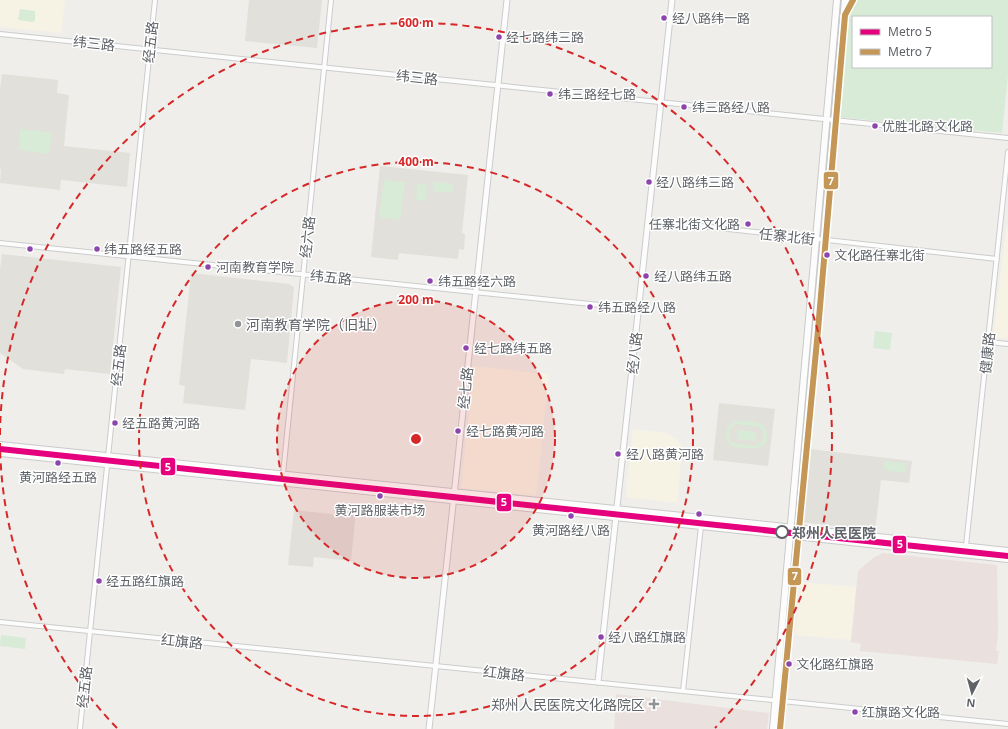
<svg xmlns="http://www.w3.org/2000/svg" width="1008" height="729" font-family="'Noto Sans','Noto Sans SC',sans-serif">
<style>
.commercial{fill:#f7f3e4}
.education{fill:#e2e0da}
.medical{fill:#eae0de}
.green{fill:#d8ebd6;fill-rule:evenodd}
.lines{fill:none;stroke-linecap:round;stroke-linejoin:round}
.minor-casing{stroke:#cbcccc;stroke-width:6}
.tertiary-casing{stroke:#cbcccc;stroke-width:7}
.secondary-casing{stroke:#cacacb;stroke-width:8}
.minor{stroke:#fdfcfc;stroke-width:4}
.tertiary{stroke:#fdfcfc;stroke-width:5}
.secondary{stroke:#fdfcfc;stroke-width:6}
.metro-1-casing{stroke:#fff;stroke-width:9}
.metro-2-casing{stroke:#fff;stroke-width:9}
.metro-1{stroke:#e5007d;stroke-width:6}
.metro-2{stroke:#c49756;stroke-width:6}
.ring{fill:none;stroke:#d62828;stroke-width:2;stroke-dasharray:7 5}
.bus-dot{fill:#8e44ad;stroke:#fff;stroke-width:1.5}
.poi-dot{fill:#919496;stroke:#fff;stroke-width:1.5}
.stop-dot{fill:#fff;stroke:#5f6368;stroke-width:2}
.labels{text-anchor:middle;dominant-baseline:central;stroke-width:3;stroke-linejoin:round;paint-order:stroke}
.bus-label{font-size:13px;fill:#5f6368;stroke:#fff;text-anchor:start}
.street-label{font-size:14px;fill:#5f6368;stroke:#fff}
.poi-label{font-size:14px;fill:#5f6368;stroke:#fff;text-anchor:start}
.stop-label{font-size:14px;font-weight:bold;fill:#5f6368;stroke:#fff;text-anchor:start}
.centre{fill:#d62828;stroke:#fff;stroke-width:2}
.ring-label{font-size:12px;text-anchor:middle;font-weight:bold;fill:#d62828;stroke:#fff;stroke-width:3;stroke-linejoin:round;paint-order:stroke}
.line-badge{stroke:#fff;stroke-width:1.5}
.badge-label{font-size:11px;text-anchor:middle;font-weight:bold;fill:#fff}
</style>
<rect width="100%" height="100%" fill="#efeeea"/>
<path class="commercial" d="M0 0H65L61 33 0 27Z
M1006 228H1008V339L993 338Z
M474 366 549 374 536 496 461 488Z
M633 429 667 433 677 439 681 445 682 450 677 503 626 497Z
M800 582 856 587 851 640 795 635Z"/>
<path class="education" d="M249 0H322L317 48 245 41Z
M2 74 58 80 57 93 69 95 64 146 130 153 127 187 61 180 60 190 0 183 1 169H0V89Z
M380 166 468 175 462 233 465 234 464 250 459 249 458 259 399 253 398 260 371 257Z
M2 254 121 267 110 374 65 369 64 374 23 369 0 353V270Z
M191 273 289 284 294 287 287 363 251 359 245 410 183 403 185 386 179 385Z
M719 403 775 409 768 466 713 460Z
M810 449 912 461 909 483 881 480 875 531 801 522Z
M294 510 349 516 350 511 356 512 351 561 314 557 313 567 288 565Z"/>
<path class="medical" d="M883 553 997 565 998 634 996 651H999L997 664 860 651 861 644 851 642 858 571 873 558Z
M616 694 769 713 767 729H614Z"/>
<path class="green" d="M851 0H1008V75L1002 133 839 117ZM853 17H991V67H853Z
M20 9 35 11V21L32 22 19 20 18 19Z
M20 129 52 133 49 154 19 150Z
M384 180 405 182 400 220 379 217Z
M434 182 453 184 452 193 433 191Z
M418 184 427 185 426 201 416 200Z
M875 331 892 333 890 350 873 348Z
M736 421C743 421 754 420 761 424 764 426 767 430 767 434 770 454 744 448 733 447 722 439 724 426 736 421ZM736 424 759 427 764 433 762 441 756 446 733 443C727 436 728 428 736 424Z
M738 430 756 432 755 441 737 439Z
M885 461 906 463 905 473 884 470Z
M1 635 26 638 25 649 0 646Z"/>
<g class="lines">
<g class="minor-casing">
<path id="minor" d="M0 34 1008 138
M648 220 997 259
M0 243 639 309
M988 342 1008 344
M283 474 331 0
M965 555 1008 152
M0 622 1008 724
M683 691 701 526
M80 729 155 0"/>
</g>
<g class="tertiary-casing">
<path id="tertiary" d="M598 682 672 0
M429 729 507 0"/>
</g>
<g class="secondary-casing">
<path id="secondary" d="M0 445 692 517 1008 551
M0 453 701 526 1008 559
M773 729 837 0
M780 729 845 0"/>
</g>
<use href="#minor" class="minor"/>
<use href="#tertiary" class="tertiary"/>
<use href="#secondary" class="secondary"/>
<g class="metro-1-casing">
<path id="metro-1" d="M0 449 1008 556"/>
</g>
<g class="metro-2-casing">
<path id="metro-2" d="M780 729 818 330 845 15 853 0"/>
</g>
<use href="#metro-1" class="metro-1"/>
<use href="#metro-2" class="metro-2"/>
</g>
<circle cx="416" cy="439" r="139" fill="#d62828" fill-opacity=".12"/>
<g class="ring">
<circle cx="416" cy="439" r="139"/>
<circle cx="416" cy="439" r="277"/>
<path d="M117 728A416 416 0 0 1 0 443M0 435A416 416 0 1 1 715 728"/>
</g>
<g class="bus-dot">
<circle cx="664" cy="18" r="3.5"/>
<circle cx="499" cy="37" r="3.5"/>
<circle cx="550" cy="94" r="3.5"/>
<circle cx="684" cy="107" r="3.5"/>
<circle cx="875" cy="126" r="3.5"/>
<circle cx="649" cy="182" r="3.5"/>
<circle cx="748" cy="224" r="3.5"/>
<circle cx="30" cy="249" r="3.5"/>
<circle cx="97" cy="249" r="3.5"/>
<circle cx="827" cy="255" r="3.5"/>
<circle cx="208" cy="267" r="3.5"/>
<circle cx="646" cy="276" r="3.5"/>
<circle cx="430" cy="281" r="3.5"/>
<circle cx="590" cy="307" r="3.5"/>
<circle cx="466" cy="348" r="3.5"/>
<circle cx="115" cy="423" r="3.5"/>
<circle cx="458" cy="431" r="3.5"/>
<circle cx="618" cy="454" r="3.5"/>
<circle cx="58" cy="463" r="3.5"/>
<circle cx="380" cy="496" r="3.5"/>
<circle cx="699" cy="514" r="3.5"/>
<circle cx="571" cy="516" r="3.5"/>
<circle cx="99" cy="581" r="3.5"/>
<circle cx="601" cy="637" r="3.5"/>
<circle cx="789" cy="664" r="3.5"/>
<circle cx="855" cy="712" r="3.5"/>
</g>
<g class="poi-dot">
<circle cx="238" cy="324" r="4"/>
<path d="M652 698h4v4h4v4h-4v4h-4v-4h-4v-4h4z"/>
</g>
<circle class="stop-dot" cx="782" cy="532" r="6"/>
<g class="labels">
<g class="bus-label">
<text x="672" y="18">经八路纬一路</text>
<text x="506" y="37">经七路纬三路</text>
<text x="558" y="94">纬三路经七路</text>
<text x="692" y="107">纬三路经八路</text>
<text x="882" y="126">优胜北路文化路</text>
<text x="656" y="182">经八路纬三路</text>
<text x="740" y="224" text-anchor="end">任寨北街文化路</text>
<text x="104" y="249">纬五路经五路</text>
<text x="834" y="255">文化路任寨北街</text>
<text x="216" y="267">河南教育学院</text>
<text x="654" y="276">经八路纬五路</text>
<text x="438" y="281">纬五路经六路</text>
<text x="598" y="307">纬五路经八路</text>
<text x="474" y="348">经七路纬五路</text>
<text x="122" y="423">经五路黄河路</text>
<text x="466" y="431">经七路黄河路</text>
<text x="626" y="454">经八路黄河路</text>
<text x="58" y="477" text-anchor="middle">黄河路经五路</text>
<text x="380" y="510" text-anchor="middle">黄河路服装市场</text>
<text x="571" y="530" text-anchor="middle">黄河路经八路</text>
<text x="106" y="581">经五路红旗路</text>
<text x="608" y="637">经八路红旗路</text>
<text x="796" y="664">文化路红旗路</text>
<text x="862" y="712">红旗路文化路</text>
</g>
<g class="street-label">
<text transform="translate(150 42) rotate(-84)">经五路</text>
<text transform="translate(94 43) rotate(6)">纬三路</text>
<text transform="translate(417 77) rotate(6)">纬三路</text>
<text transform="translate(787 236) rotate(6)">任寨北街</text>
<text transform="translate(307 237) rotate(-84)">经六路</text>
<text transform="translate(331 277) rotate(6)">纬五路</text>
<text transform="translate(634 353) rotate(-84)">经八路</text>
<text transform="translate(987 353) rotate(-84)">健康路</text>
<text transform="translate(118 365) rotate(-84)">经五路</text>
<text transform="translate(465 388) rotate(-84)">经七路</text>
<text transform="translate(182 641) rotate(6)">红旗路</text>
<text transform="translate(504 673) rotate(6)">红旗路</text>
<text transform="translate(84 687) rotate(-84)">经五路</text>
</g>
<g class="poi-label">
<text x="246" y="324">河南教育学院（旧址）</text>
<text x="645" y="704" text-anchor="end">郑州人民医院文化路院区</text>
</g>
<g class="stop-label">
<text x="792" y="532">郑州人民医院</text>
</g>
</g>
<circle cx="416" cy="439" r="6" class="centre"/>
<g class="ring-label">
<text x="416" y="27">600 m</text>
<text x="416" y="166">400 m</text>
<text x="416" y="304">200 m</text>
</g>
<g class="line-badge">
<rect x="823" y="171" width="16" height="19" rx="4" fill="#c49756"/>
<rect x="160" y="457" width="16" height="19" rx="4" fill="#e5007d"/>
<rect x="496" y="493" width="16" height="19" rx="4" fill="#e5007d"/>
<rect x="892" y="535" width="15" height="19" rx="4" fill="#e5007d"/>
<rect x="787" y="567" width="15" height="19" rx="4" fill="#c49756"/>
</g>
<g class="badge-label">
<text x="831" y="185">7</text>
<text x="168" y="471">5</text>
<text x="504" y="506">5</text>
<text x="900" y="548">5</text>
<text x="795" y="580">7</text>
</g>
<rect x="852" y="16" width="140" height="52" fill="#ffffff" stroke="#bfc1c3"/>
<rect x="860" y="29" width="20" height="6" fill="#e5007d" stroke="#bfc1c3"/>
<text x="888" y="36" font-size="12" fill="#5f6368">Metro 5</text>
<rect x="860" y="49" width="20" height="6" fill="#c49756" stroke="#bfc1c3"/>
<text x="888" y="56" font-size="12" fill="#5f6368">Metro 7</text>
<g transform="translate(972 693) rotate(186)" stroke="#ffffff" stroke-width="3" paint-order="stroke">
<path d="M0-3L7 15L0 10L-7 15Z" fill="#5f6368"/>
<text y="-6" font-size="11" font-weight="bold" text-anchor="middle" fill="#5f6368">N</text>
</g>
</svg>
